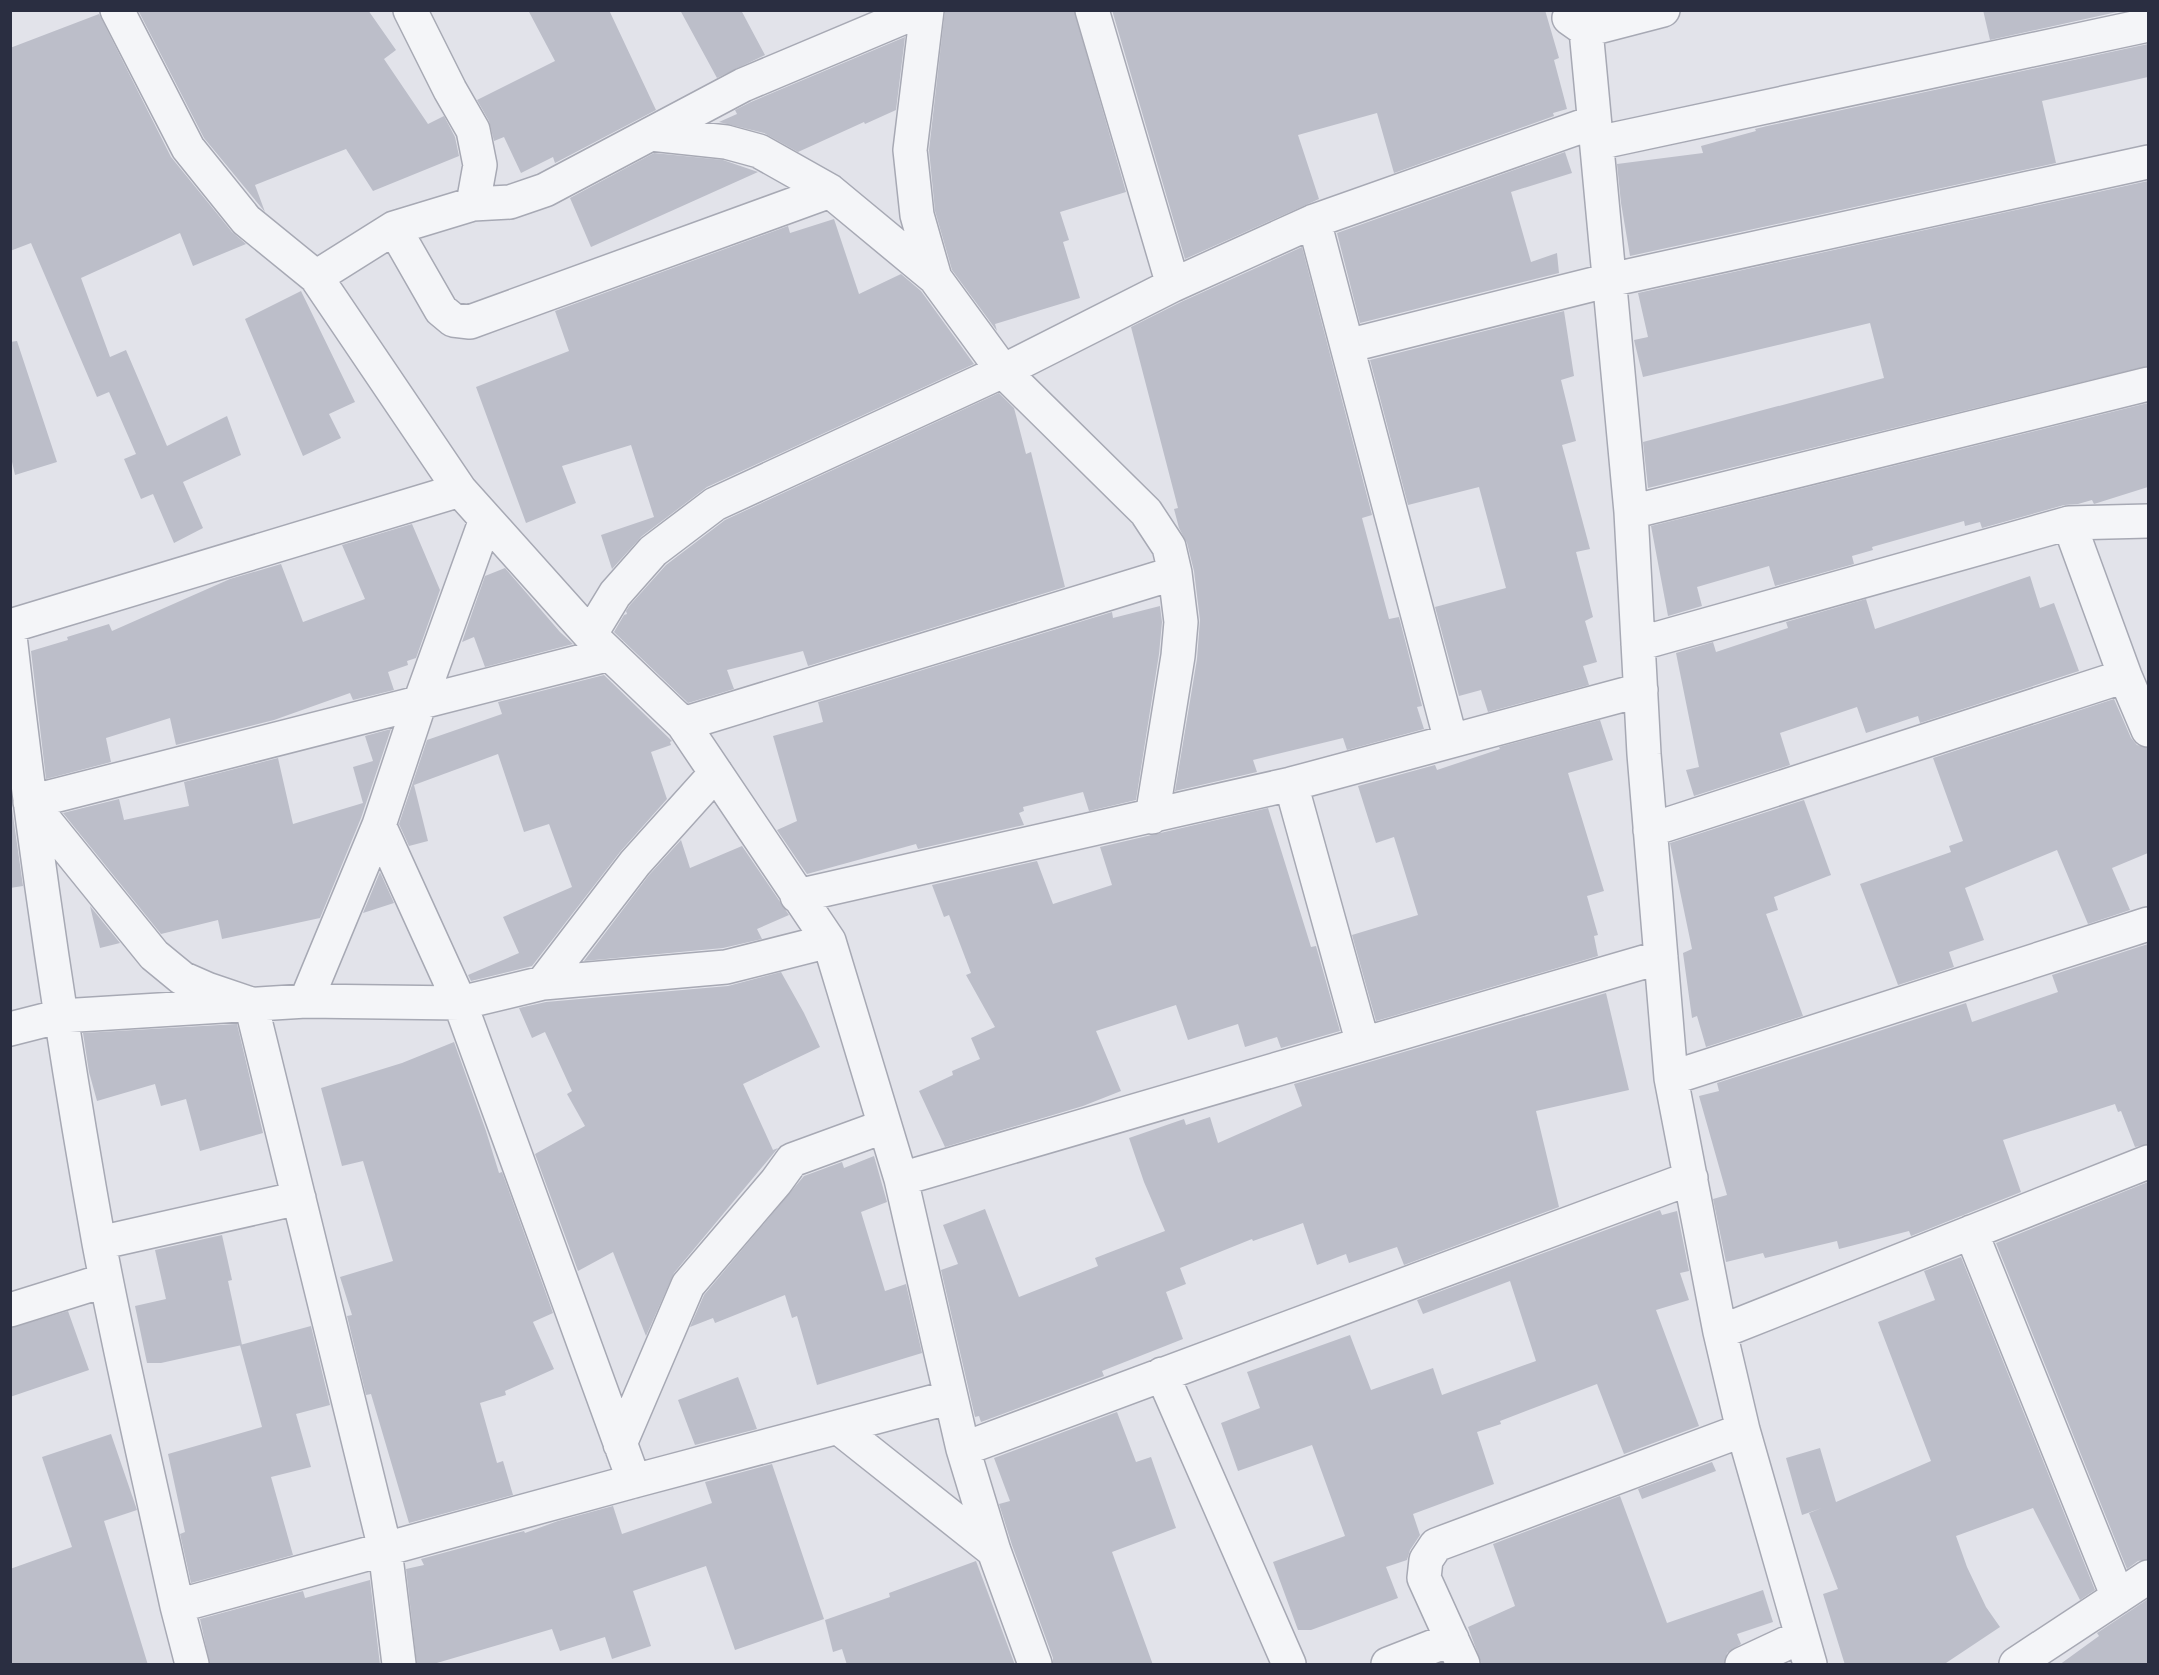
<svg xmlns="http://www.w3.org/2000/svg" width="2159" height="1675" font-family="Rubik,sans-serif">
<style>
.building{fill:#bcbec9}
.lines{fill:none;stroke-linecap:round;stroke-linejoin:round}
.street-casing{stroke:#a7a9b4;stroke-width:36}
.street{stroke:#f4f5f8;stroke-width:33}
</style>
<rect width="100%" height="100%" fill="#e2e3ea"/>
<path class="building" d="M138 10H368L396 50 384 59 428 124 444 116 455 137 459 156 373 191 346 149 255 185 265 212 204 138Z
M528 10H609L656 110 555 163 553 157 521 173 504 137 494 141 489 121 477 100 555 61Z
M680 10H741L765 55 717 78Z
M945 10H1074L1126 192 1060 212 1069 240 1063 242 1080 298 995 324 997 331 952 270 935 211 929 150Z
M1112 10H1545L1559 58 1554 60 1567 109 1553 113 1554 116 1394 173 1377 113 1298 135 1319 199 1185 259Z
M1983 10H2126L1990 40Z
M99 14 171 157 232 232 246 244 193 266 180 233 81 278 110 357 126 350 167 446 227 416 241 455 183 482 203 528 174 543 153 494 141 499 124 459 136 454 109 392 97 397 31 243 10 251V48Z
M905 37 896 110 865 124 864 122 798 152 764 133 719 122 737 114 735 110 751 102Z
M2148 44V77L2042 101 2056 163 1630 256 1621 203 1617 164 1703 153 1701 146 1756 131 1755 129 1767 126Z
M1565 152 1572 173 1511 192 1531 262 1557 253 1559 273 1360 323 1337 233Z
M654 153 723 160 758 172 591 247 570 198Z
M2148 181V366L1648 488 1643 442 1884 378 1870 323 1643 377 1634 340 1648 337 1638 293Z
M834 219 859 294 901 274 921 291 974 364 707 487 642 536 612 569 601 535 654 517 631 445 562 466 576 503 526 523 476 387 569 351 555 311 788 226 790 233Z
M1302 247 1372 515 1362 518 1389 619 1399 617 1422 706 1417 707 1424 729 1347 750 1343 738 1253 760 1257 772 1175 791 1197 659 1200 620 1194 571 1187 543 1179 528 1174 509 1178 508 1131 327 1181 302Z
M301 291 355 402 329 414 341 438 303 456 245 319Z
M1564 311 1574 376 1561 380 1576 441 1562 445 1590 549 1576 552 1593 617 1585 621 1597 662 1583 666 1589 685 1488 712 1481 690 1459 696 1435 607 1506 588 1479 487 1408 505 1370 360Z
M17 341 57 462 15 475 10 453V342Z
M999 393 1014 408 1026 454 1031 452 1065 587 808 666 803 651 727 670 734 689 688 703 614 632 624 615 627 614 626 611 630 605 666 565 725 520Z
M2148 403V487L2094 504 2092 500 2078 504 2064 505 1982 528 1980 522 1965 526 1964 521 1872 547 1873 550 1852 556 1854 564 1775 586 1769 566 1697 587 1702 606 1668 616 1651 526Z
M412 524 440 590 416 658 407 661 408 665 388 672 394 690 353 700 350 693 274 720 176 745 170 718 106 738 111 762 46 779 31 651 68 640 67 637 109 624 112 631 230 579 281 564 303 622 365 599 342 545Z
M505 568 560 632 573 644 485 667 474 637 462 642 485 576Z
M2030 576 2040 608 2054 603 2079 671 1920 723 1918 716 1866 733 1857 707 1780 733 1790 765 1694 796 1686 770 1699 767 1676 653 1713 642 1716 652 1788 628 1786 622 1866 599 1875 629Z
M1160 606 1162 622 1159 654 1136 800 1089 811 1083 792 1023 807 1024 811 1019 813 1024 825 918 849 916 844 807 874 777 830 797 821 773 736 823 722 818 702 1112 612 1113 618Z
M604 675 672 741 670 742 671 745 651 752 667 799 620 852 532 966 471 981 468 975 519 953 503 917 572 887 549 824 524 832 498 754 414 785 428 841 409 846 399 824 427 740 502 714 498 702Z
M2114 699 2131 738 2137 745 2148 748V853L2112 868 2130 910 2088 924 2057 850 1965 888 1984 940 1949 952 1954 967 1898 985 1860 884 1951 852 1949 846 1963 841 1933 758Z
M1600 720 1613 760 1568 773 1604 891 1587 896 1598 935 1594 936 1598 956 1376 1021 1352 935 1418 915 1394 837 1376 843 1358 786 1435 765 1437 770 1500 749 1499 747Z
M391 729 361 818 320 918 222 939 218 920 161 934 63 813 119 799 124 820 189 806 184 782 278 758 293 824 363 803 353 767 373 761 365 736Z
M10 795 23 886 10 888Z
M1804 800 1831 875 1774 897 1778 910 1766 914 1803 1016 1706 1047 1697 1016 1692 1018 1683 953 1692 949 1670 843Z
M1268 808 1311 947 1316 946 1340 1031 1281 1048 1277 1037 1245 1047 1238 1024 1188 1040 1176 1005 1096 1031 1121 1091 1083 1106 945 1147 919 1091 953 1075 952 1071 980 1059 971 1038 995 1027 966 975 971 973 949 915 944 917 932 885 1037 861 1053 904 1112 885 1100 847Z
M681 840 690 868 742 846 789 915 757 929 762 939 723 948 584 961 649 875Z
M380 872 394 903 363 913Z
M90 906 120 943 100 948Z
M2148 944V1144L2135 1147 2121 1111 2118 1112 2115 1104 2003 1140 2021 1192 1911 1236 1909 1231 1839 1249 1837 1241 1765 1258 1763 1253 1726 1262 1713 1199 1727 1195 1699 1096 1719 1091 1717 1083 1966 1003 1972 1022 2058 992 2052 975Z
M781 972 804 1013 820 1047 743 1084 773 1150 778 1148 674 1273 646 1336 613 1252 578 1271 535 1154 585 1126 567 1094 572 1091 545 1032 532 1038 519 1008 546 1002 728 986Z
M1606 993 1629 1090 1536 1111 1559 1207 1404 1265 1397 1247 1349 1263 1346 1254 1317 1265 1303 1223 1253 1241 1252 1239 1180 1268 1186 1284 1166 1292 1183 1339 1102 1371 1104 1376 981 1422 979 1416 975 1417 941 1270 958 1264 943 1225 985 1209 1019 1297 1098 1266 1095 1258 1165 1231 1144 1182 1129 1138 1184 1119 1186 1125 1210 1117 1218 1143 1302 1106 1294 1084Z
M237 1024 263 1133 200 1151 186 1099 161 1106 155 1084 97 1101 89 1072 83 1033Z
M454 1042 486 1131 499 1173 502 1172 553 1313 533 1322 554 1369 505 1391 506 1395 480 1403 497 1463 503 1461 513 1495 409 1523 371 1394 366 1395 347 1316 352 1315 340 1277 393 1261 363 1161 342 1166 321 1088 402 1063Z
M874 1156 887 1202 861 1212 885 1291 906 1284 922 1353 817 1385 797 1316 792 1318 785 1295 715 1323 713 1318 690 1327 704 1295 804 1176 842 1162 844 1168Z
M2148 1182V1559L2138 1561 2127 1569 1996 1243Z
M1660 1210 1662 1215 1677 1211 1689 1271 1680 1273 1689 1300 1656 1310 1699 1426 1624 1454 1597 1384 1500 1421 1501 1424 1477 1432 1494 1484 1413 1514 1420 1535 1410 1550 1407 1560 1386 1567 1398 1598 1311 1630H1298L1273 1562 1345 1536 1312 1445 1238 1471 1221 1423 1260 1408 1247 1372 1350 1335 1371 1390 1433 1368 1442 1395 1536 1361 1510 1281 1423 1314 1417 1300Z
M222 1235 232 1280 228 1281 242 1345 161 1363H147L135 1306 166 1299 155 1250Z
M1961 1257 2095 1590 2080 1600 2033 1508 1956 1536 1967 1567 1986 1607 2000 1627 1943 1665H1845L1823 1594 1838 1589 1809 1513 1822 1508 1802 1515 1786 1458 1820 1448 1836 1502 1931 1461 1878 1322 1935 1300 1924 1271Z
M68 1311 89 1370 10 1397V1328Z
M311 1326 330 1405 296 1414 311 1467 271 1477 293 1555 191 1583 180 1534 185 1532 168 1454 262 1427 240 1345Z
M738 1377 757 1429 695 1445 678 1400Z
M1117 1412 1136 1462 1151 1457 1176 1528 1112 1552 1153 1665H1053V1658L1012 1545 999 1504 1010 1501 994 1458Z
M111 1434 137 1510 104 1521 148 1665H10V1569L72 1547 42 1457Z
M1712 1462 1716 1471 1642 1499 1638 1489Z
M772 1464 824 1619 735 1650 706 1566 633 1591 651 1646 612 1659 605 1637 560 1651 552 1629 430 1665H417L406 1569 424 1565 421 1559 524 1531 525 1533 558 1521 613 1506 622 1534 712 1503 705 1482Z
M1620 1496 1667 1623 1763 1590 1773 1622 1737 1634 1741 1644 1727 1653 1724 1665H1482L1468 1627 1515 1606 1493 1544Z
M976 1561 1015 1665H847L842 1649 833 1652 825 1620 890 1597 889 1593Z
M370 1580 380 1665H210L200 1619 303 1591 305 1598Z
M2148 1599V1665H2059L2099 1636 2097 1633Z"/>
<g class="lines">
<g class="street-casing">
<path id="street" d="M117 10 188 148 246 220 316 277 460 490 590 635 683 724 829 941 901 1179 963 1449 994 1551 1035 1664
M410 10 450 90 473 130 480 165 473 204
M927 10 910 150 917 215 935 278 1003 371 1146 512 1169 547 1175 573 1181 622 1178 656 1152 817
M1092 10 1173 285
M1580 10 1586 30 1631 512 1644 754 1671 1078 1720 1332 1743 1430 1810 1664
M1569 18 1586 30 1663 10
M651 134 726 142 759 151 830 191 935 278
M1597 143 2148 25
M1314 221 1451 741
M394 228 441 310 453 320 470 322 830 191
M316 277 394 228 473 204 510 202 545 190 743 85 921 10
M1347 346 1610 280 2148 162
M1631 512 2148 384
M2069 523 2125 676 2148 730
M10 626 460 490
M590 635 615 594 653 551 715 504 1003 371 1173 285 1314 221 1594 122
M10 636C33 840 63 1042 99 1243 122 1365 151 1486 177 1606L192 1664
M1638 644 2069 523 2148 521
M683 724 1175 573
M1291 784 1363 1044
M379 825 460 1003 634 1481
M1650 830 2125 676
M797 896 1291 784 1641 690
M543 983 635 863 716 773
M306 1001 379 825 420 702 486 519
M10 1029 61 1016 306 1001 460 1003 543 983 726 967 829 941
M1671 1078 2148 924
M901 1179 1661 957
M1971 1232 2118 1597
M99 1243 299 1198
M10 1310 106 1280
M1720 1332 2148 1162
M1162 1374 1289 1664
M838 1427 994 1551
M620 1444 688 1285 776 1182 792 1160 885 1126
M963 1449 1691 1178
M177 1606 634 1481 951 1397
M399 1664 385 1549 251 1004 207 989 182 978 154 955 30 802 610 654
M1388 1664 1452 1639
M1463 1664 1424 1578 1426 1560 1436 1545 1743 1430
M1742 1664 1802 1636
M2016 1664 2148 1577"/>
</g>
<use href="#street" class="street"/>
</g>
<rect width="2159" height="1675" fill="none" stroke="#2a2e41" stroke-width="24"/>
</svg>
